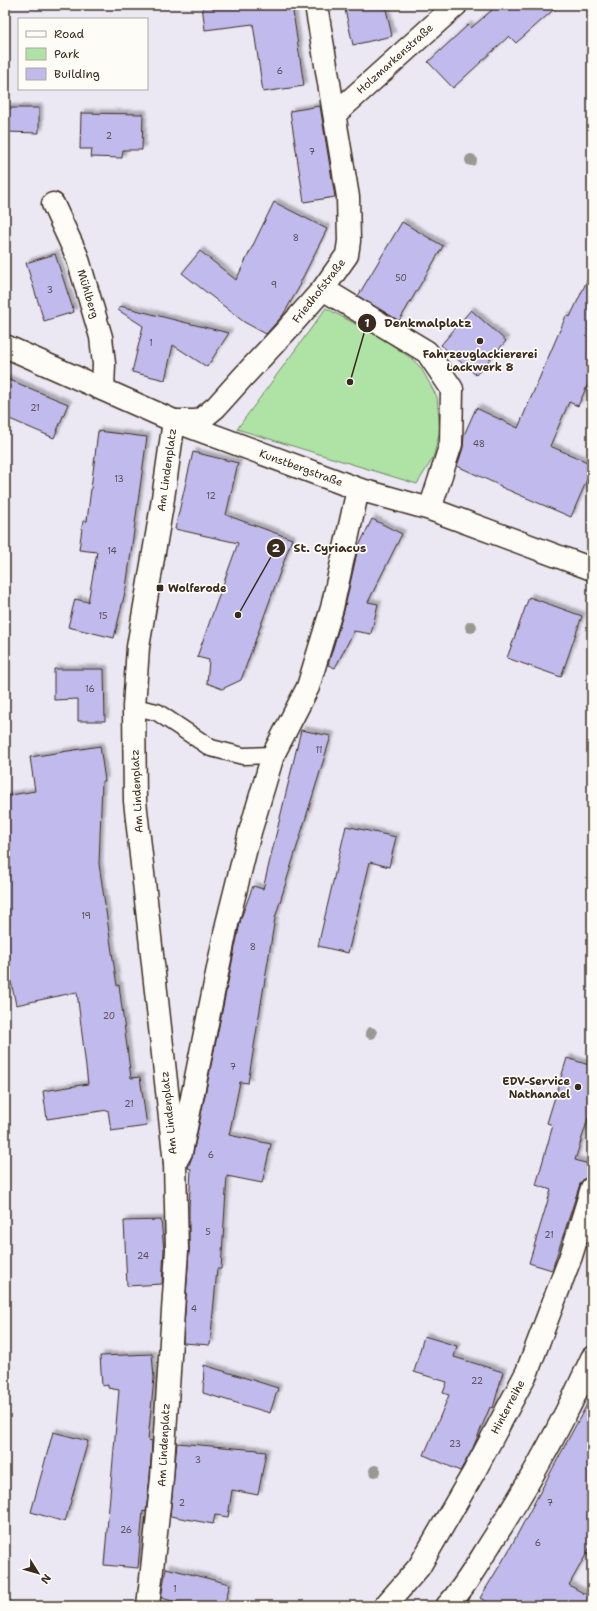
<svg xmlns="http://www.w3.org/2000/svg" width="597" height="1611" font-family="'Shantell Sans',sans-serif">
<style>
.green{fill:#aee3a5;stroke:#748662}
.building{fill:#c1bbed;stroke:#3b2a1e;filter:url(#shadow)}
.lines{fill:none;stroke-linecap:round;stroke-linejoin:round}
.service-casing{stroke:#3b2a1e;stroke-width:19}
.minor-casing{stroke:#3b2a1e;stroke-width:25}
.secondary-casing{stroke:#3b2a1e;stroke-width:25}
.service{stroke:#fdfcf7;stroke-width:16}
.minor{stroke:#fdfcf7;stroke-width:22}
.secondary{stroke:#fdfcf7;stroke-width:22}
.tree{fill:#9a9991}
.poi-dot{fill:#3b2a1e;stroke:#fdfcf7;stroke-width:1.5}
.labels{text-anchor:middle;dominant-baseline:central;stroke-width:3.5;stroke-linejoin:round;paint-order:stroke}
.number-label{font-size:9px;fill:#5c4e52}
.street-label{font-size:11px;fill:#3b2a1e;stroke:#fdfcf7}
.poi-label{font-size:11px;font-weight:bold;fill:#3b2a1e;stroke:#fdfcf7}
.leader{fill:none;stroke:#3b2a1e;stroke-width:1.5}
.callout-dot{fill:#3b2a1e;stroke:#fdfcf7;stroke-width:1.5}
.mark-label{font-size:12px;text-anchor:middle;font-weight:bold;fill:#fff}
.callout-label{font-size:12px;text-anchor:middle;font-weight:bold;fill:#3b2a1e;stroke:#fdfcf7;stroke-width:3.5;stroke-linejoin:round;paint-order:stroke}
</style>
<defs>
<filter id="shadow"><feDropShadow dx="3.5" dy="-3.5" stdDeviation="1" flood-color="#0004"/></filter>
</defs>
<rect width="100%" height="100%" fill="#ebe8f4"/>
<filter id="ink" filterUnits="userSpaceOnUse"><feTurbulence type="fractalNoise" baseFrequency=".025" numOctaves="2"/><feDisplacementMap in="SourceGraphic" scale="8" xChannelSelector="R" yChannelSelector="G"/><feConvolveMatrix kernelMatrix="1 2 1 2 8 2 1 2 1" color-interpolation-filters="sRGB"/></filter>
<g filter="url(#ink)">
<path class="green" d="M326 308 385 340 412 359 421 368 437 397 440 431 433 458 417 484 237 429Z"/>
<path class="building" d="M202 5H292L304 86 263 92 253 24 205 30Z
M344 5H385L392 36 353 45Z
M498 5H559L516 43 509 36 453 88 428 62 468 25 471 28Z
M320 106 335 197 304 202 290 111Z
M5 108H39V133L5 132Z
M81 113 143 114 142 150H123L122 158 91 157 92 149H80Z
M274 202 327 229 300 283 301 284 283 315 266 334 244 322 182 273 200 251 236 280Z
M402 222 443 246 399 321 358 296Z
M55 254 74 312 44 321 26 263Z
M592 270V375L578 406 569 402 550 446 592 464V468L571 517 501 487V486L457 466 463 448 464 435 476 408 518 428 566 316 570 317Z
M120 306 179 321 229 333 207 367 173 345 165 380 132 372 143 326 118 310Z
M471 310 506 341 476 375 441 345Z
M5 378 68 404 54 438 5 417Z
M98 431 147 437 126 588 114 638 68 627 75 599 88 602 97 552 79 550 83 521H87Z
M193 452 238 463 226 515 292 539 241 680 222 689 207 683 209 660 197 657 238 543 175 529Z
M372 519 402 534 368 602 378 604 371 634 354 631 335 668 328 665 344 611 358 548Z
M529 597 582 616 561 677 507 658Z
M54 669H104L105 721H78V699L54 700Z
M301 730 331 736 275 918 248 1083 240 1082 229 1135 271 1144 262 1183 227 1176 221 1269H217L210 1345 183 1343 189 1251V1209L191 1169 188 1168 193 1154 241 918 253 886 263 889Z
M100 746 105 781H102L99 864 117 986 119 985 131 1078 140 1077 147 1126 111 1131 108 1110 47 1119 43 1091 88 1084 77 992 16 1005 5 954V796L35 791 30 757Z
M346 826 396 837 389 867 370 862 348 953 318 946Z
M567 1058 592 1066V1106L575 1160 592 1165V1168L590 1176 584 1179 580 1184 552 1270 529 1263 551 1190 536 1185 553 1125 547 1123Z
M161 1220 164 1250 162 1284 127 1286 124 1221Z
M424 1336 457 1346 454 1357 503 1372 493 1408 490 1407 472 1450 460 1471 424 1455 449 1395 443 1393 447 1382 414 1372Z
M152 1354 154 1378 148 1440 152 1441 150 1477 146 1512 143 1511 138 1568 104 1565 119 1390 108 1388V1385L102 1386 100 1356Z
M204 1365 278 1388 270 1413 203 1393Z
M592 1395V1544L569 1585 592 1598V1606H494L480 1598 508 1552Z
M53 1432 88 1441 65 1522 31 1512Z
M177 1443 258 1450V1451L266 1452 258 1495 232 1490 228 1517 215 1515 213 1524 170 1516Z
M166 1568 230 1584 224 1606H191L161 1598Z"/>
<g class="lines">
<g class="service-casing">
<path id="service" d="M134 707 157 712 211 748 243 756 273 755"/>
</g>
<g class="minor-casing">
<path id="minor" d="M335 114 456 5
M53 204 77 256 101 337 104 364 103 389
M323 289 427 352 452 389 451 444 430 509
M174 421H199L216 407 242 378 285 332 323 289 347 255 349 241 348 197 316 5
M180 423 358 489 430 509 592 569
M175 1163 181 1152 227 924 250 832 273 755 308 687 332 608 358 489
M385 1606 419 1567 474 1472 527 1372 571 1256 592 1188
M447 1606C466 1586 479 1561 494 1538 531 1481 564 1421 592 1358"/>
</g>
<g class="secondary-casing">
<path id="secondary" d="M5 346 174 421 162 505 138 647 134 707 135 801 175 1163 177 1250 162 1478 148 1606"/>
</g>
<use href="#service" class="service"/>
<use href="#minor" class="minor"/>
<use href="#secondary" class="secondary"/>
</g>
<g class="tree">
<circle cx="471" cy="160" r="6"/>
<circle cx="471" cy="627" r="6"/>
<circle cx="371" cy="1033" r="6"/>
<circle cx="375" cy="1471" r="6"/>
</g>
</g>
<g class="poi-dot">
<circle cx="480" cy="341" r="4"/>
<rect x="156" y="584" width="8" height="8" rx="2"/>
<circle cx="578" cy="1087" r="4"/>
</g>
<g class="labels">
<g class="number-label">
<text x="280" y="71">6</text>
<text x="109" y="136">2</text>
<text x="312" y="152">7</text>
<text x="296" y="238">8</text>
<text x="401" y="278">50</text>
<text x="274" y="285">9</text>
<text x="50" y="290">3</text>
<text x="151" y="343">1</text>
<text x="35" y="408">21</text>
<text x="479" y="444">48</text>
<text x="119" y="479">13</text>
<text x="211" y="496">12</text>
<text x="112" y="551">14</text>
<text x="103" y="616">15</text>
<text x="90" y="689">16</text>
<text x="319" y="750">11</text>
<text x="86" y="916">19</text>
<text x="253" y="947">8</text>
<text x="109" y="1016">20</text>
<text x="233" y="1067">7</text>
<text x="129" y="1104">21</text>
<text x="211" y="1155">6</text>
<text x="208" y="1232">5</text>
<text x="549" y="1235">21</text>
<text x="143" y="1256">24</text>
<text x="194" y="1309">4</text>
<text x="477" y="1381">22</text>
<text x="455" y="1444">23</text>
<text x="198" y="1460">3</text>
<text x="182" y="1503">2</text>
<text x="550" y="1503">7</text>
<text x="126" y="1530">26</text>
<text x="538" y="1543">6</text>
<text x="175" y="1589">1</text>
</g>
<g class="street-label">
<text transform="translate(395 59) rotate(-42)">Holzmarkenstraße</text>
<text transform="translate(319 291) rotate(-52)">Friedhofstraße</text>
<text transform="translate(88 294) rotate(73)">Mühlberg</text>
<text transform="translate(301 468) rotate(20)">Kunstbergstraße</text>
<text transform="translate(167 470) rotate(-82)">Am Lindenplatz</text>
<text transform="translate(137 791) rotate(-93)">Am Lindenplatz</text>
<text transform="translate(169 1113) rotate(-96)">Am Lindenplatz</text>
<text transform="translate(508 1407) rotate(-62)">Hinterreihe</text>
<text transform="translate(164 1445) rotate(-87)">Am Lindenplatz</text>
</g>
<g class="poi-label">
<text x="480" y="354">Fahrzeuglackiererei<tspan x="480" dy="13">Lackwerk 8</tspan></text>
<text x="168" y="588" text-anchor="start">Wolferode</text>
<text x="570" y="1081" text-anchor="end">EDV-Service<tspan x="570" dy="13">Nathanael</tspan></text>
</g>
</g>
<path class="leader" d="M350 382L367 323M238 615L276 548"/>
<g class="callout-dot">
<circle cx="350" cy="382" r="4"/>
<circle cx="238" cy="615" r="4"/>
<circle cx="367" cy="323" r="10"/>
<circle cx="276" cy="548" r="10"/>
</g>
<g class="mark-label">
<text x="367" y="327">1</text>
<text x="276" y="552">2</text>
</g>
<g class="callout-label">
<text x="428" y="327">Denkmalplatz</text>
<text x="330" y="552">St. Cyriacus</text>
</g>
<rect width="597" height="1611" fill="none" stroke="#fdfcf7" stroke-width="20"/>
<rect x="10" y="10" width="577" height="1591" fill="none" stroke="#3b2a1e" stroke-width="1.5" filter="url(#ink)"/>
<rect x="18" y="18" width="130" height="72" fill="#fdfcf7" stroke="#afa8a0"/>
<rect x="26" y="31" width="20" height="6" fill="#fdfcf7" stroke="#afa8a0"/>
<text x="54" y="38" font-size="12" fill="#3b2a1e">Road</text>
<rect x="26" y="48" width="20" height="12" fill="#aee3a5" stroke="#afa8a0"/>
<text x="54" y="58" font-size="12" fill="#3b2a1e">Park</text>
<rect x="26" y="68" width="20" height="12" fill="#c1bbed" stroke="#afa8a0"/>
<text x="54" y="78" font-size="12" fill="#3b2a1e">Building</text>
<g transform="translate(38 1573) rotate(127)" stroke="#fdfcf7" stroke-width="3" paint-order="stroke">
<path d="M0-3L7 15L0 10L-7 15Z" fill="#3b2a1e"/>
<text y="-6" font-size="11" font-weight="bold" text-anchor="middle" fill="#3b2a1e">N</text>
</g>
</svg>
